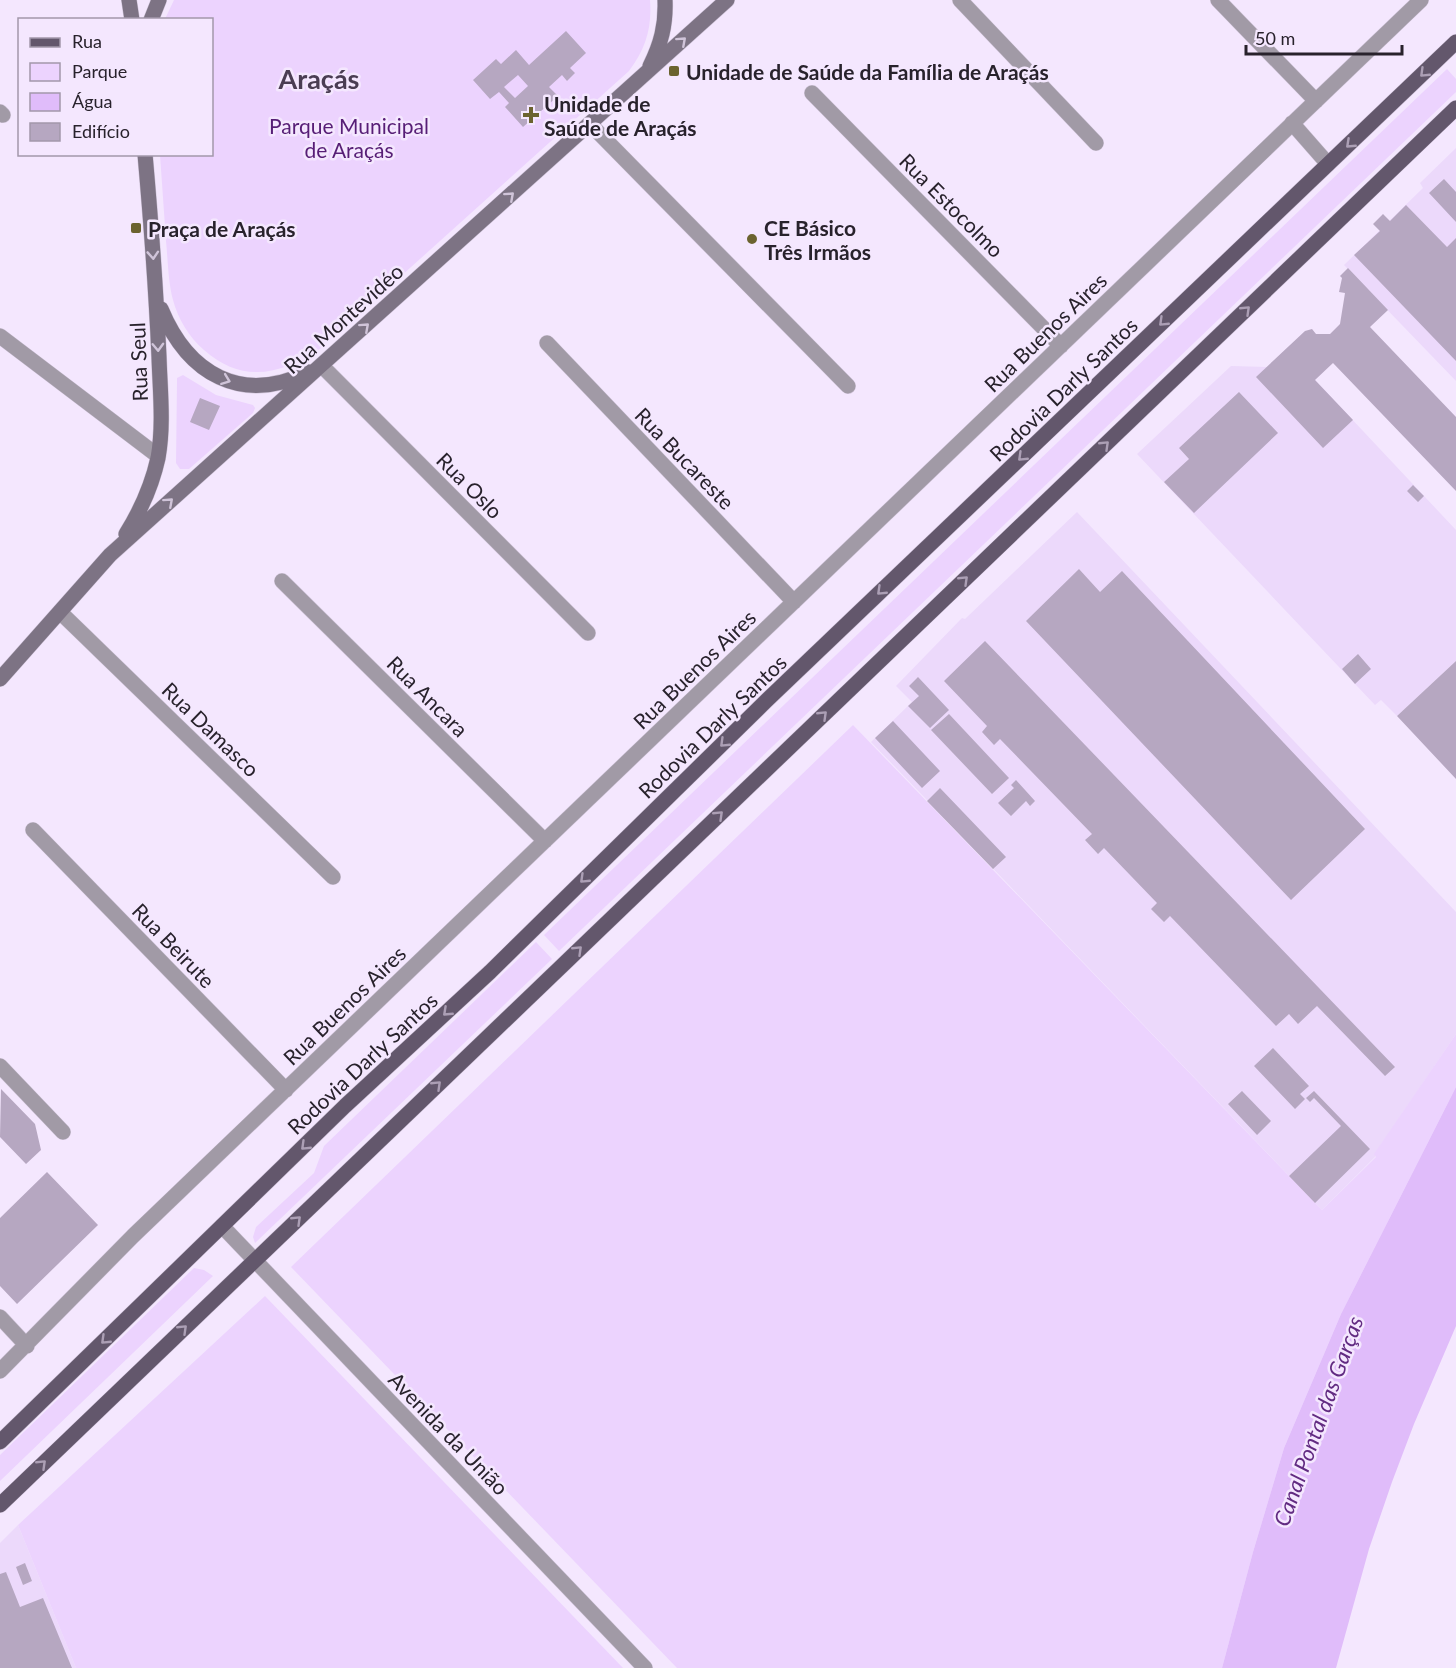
<svg xmlns="http://www.w3.org/2000/svg" width="1456" height="1668" font-family="Lato,sans-serif">
<style>
.built{fill:#ecd9fb}
.green{fill:#ecd3fe}
.water{fill:#e0bcfa}
.building{fill:#b6a7c1;fill-rule:evenodd}
.lines{fill:none;stroke-linecap:round;stroke-linejoin:round}
.street-casing{stroke:#cfc4d8;stroke-width:16}
.secondary-casing{stroke:#cfc4d8;stroke-width:16}
.primary-casing{stroke:#cfc4d8;stroke-width:16}
.street{stroke:#a19aa6;stroke-width:15}
.secondary{stroke:#7d7384;stroke-width:15}
.primary{stroke:#63576c;stroke-width:15}
.oneway{stroke:#d0c4d9}
.oneway2{stroke:#ac9fb5}
.poi-dot{fill:#6b632f;stroke:#f4e7fe;stroke-width:2}
.labels{text-anchor:middle;dominant-baseline:central;stroke-width:5;stroke-linejoin:round;paint-order:stroke}
.poi-label{font-size:21px;font-weight:bold;fill:#28222c;stroke:#f4e7fe;text-anchor:start}
.park-label{font-size:21px;fill:#571e76;stroke:#f4e7fe}
.street-label{font-size:21px;fill:#28222c;stroke:#f4e7fe}
.water-label{font-size:22px;font-style:italic;fill:#622b82;stroke:#f4e7fe}
.district-label{font-size:27px;font-weight:bold;fill:#4a3d53;stroke:#f4e7fe}
</style>
<rect width="100%" height="100%" fill="#f4e7fe"/>
<path class="built" d="M1456 148V381L1344 265 1423 188 1420 183Z
M1286 349 1456 530V661L1397 716 1381 700 1375 705 1137 454 1231 366 1268 367Z
M1077 512 1456 912V1034L1375 1154 1376 1156 1322 1210 871 742 912 702 896 686 962 618 965 619Z
M18 1525 76 1668H0V1543Z"/>
<path class="green" d="M174 0H650C652 28 646 48 629 71L321 348C282 375 242 384 204 350 189 337 178 319 173 300 168 281 168 261 166 241 164 212 162 183 160 155L212 154V20L165 19Z
M1447 69 1456 79V92L559 951 544 935Z
M183 375 216 395 253 405 255 408 253 413 189 469H180L176 463 177 382V378Z
M853 725 1322 1210 1376 1157 1374 1154 1456 1034V1087L1341 1314 1284 1448 1253 1552 1222 1668H677L291 1267Z
M536 942 552 959 255 1243 253 1237 256 1227 314 1173 324 1146Z
M194 1268 204 1270 213 1276 0 1481V1455Z
M265 1296 623 1668H76L18 1525Z"/>
<path class="water" d="M1456 1087V1326L1414 1424 1392 1482 1369 1549 1336 1668H1222L1253 1552 1284 1448 1341 1314Z"/>
<path class="building" d="M566 31 586 53 570 68 575 73 567 81 562 75 549 87 558 96 523 127 505 107 509 103 499 92 490 99 473 80 496 59 501 64 516 50 529 65ZM518 75 528 86 515 98 504 87Z
M1444 179 1456 192V222L1429 193Z
M1406 205 1447 247 1456 238V361L1354 255 1380 231 1373 224 1383 214 1390 221Z
M1348 268 1388 310 1370 327 1456 417V491L1333 363 1315 380 1353 420 1323 448 1256 377 1305 331 1312 329 1316 334H1330L1340 324 1345 293 1339 292 1342 278 1340 276Z
M1239 392 1278 433 1194 513 1164 482 1189 459 1179 448Z
M200 398 220 406 209 430 190 422Z
M1413 485 1424 496 1418 502 1407 491Z
M1079 569 1100 592 1122 571 1365 829 1291 900 1026 621Z
M985 641 1395 1067 1385 1076 1317 1006 1298 1024 1289 1014 1276 1026 1170 916 1164 922 1151 909 1157 903 1104 848 1098 854 1085 840 1092 834 1000 739 994 745 982 732 987 726 944 681Z
M1358 654 1371 669 1355 684 1342 669Z
M1456 661V779L1397 716Z
M918 677 949 710 930 728 908 706 919 696 909 686Z
M949 714 1009 778 992 794 931 730Z
M893 721 940 771 922 788 875 738Z
M1016 780 1035 801 1030 806 1026 801 1011 816 998 803 1014 788 1011 785Z
M940 788 1006 857 993 869 927 801Z
M1273 1048 1309 1086 1300 1094 1305 1099 1295 1109 1254 1066Z
M1 1089 35 1124 41 1150 26 1164 0 1137Z
M1242 1091 1271 1121 1257 1135 1228 1104Z
M1314 1091 1370 1149 1315 1203 1289 1176 1341 1126 1314 1098 1310 1102 1306 1098Z
M47 1172 98 1225 17 1304 0 1286V1218Z
M25 1563 32 1581 23 1585 16 1567Z
M6 1572 20 1607 43 1598 72 1668H0V1574Z"/>
<g class="lines">
<g class="street-casing">
<path id="street" d="M960 0 1096 143
M1218 0 1316 101
M812 93 1061 346
M0 112 3 115
M1292 123 1328 164
M590 124 848 386
M0 336 158 456
M547 343 794 602
M322 366 588 633
M282 581 545 841
M60 612 333 877
M33 830 286 1090
M0 1066 63 1132
M222 1226 645 1668
M0 1317 27 1346
M0 1371 133 1236 1421 0"/>
</g>
<g class="secondary-casing">
<path id="secondary" d="M129 0 132 20
M151 20 159 0
M650 66C661 44 666 25 665 0
M161 309C188 374 241 405 309 372
M126 534C141 510 152 485 158 458 164 425 160 390 159 357 156 289 151 222 145 154
M0 679 110 555 727 0"/>
</g>
<g class="primary-casing">
<path id="primary" d="M0 1442 345 1106 490 972 765 702 1456 42
M0 1505 1456 108"/>
</g>
<use href="#street" class="street"/>
<use href="#secondary" class="secondary"/>
<use href="#primary" class="primary"/>
</g>
<defs><path id="oneway-chevron" d="M-2-3.5L2.5 0L-2 3.5" fill="none" stroke-width="1.6" stroke-linecap="round" stroke-linejoin="round" transform="scale(1.5)"/></defs>
<g class="oneway">
<use href="#oneway-chevron" transform="translate(682 41) rotate(-42)"/>
<use href="#oneway-chevron" transform="translate(510 196) rotate(-42)"/>
<use href="#oneway-chevron" transform="translate(153 255) rotate(86)"/>
<use href="#oneway-chevron" transform="translate(365 327) rotate(-42)"/>
<use href="#oneway-chevron" transform="translate(158 347) rotate(88)"/>
<use href="#oneway-chevron" transform="translate(226 380) rotate(21)"/>
<use href="#oneway-chevron" transform="translate(169 502) rotate(-42)"/>
</g>
<g class="oneway2">
<use href="#oneway-chevron" transform="translate(1424 73) rotate(136)"/>
<use href="#oneway-chevron" transform="translate(1350 144) rotate(137)"/>
<use href="#oneway-chevron" transform="translate(1246 310) rotate(-44)"/>
<use href="#oneway-chevron" transform="translate(1163 322) rotate(136)"/>
<use href="#oneway-chevron" transform="translate(1105 445) rotate(-44)"/>
<use href="#oneway-chevron" transform="translate(1022 457) rotate(136)"/>
<use href="#oneway-chevron" transform="translate(964 580) rotate(-44)"/>
<use href="#oneway-chevron" transform="translate(881 591) rotate(136)"/>
<use href="#oneway-chevron" transform="translate(823 715) rotate(-44)"/>
<use href="#oneway-chevron" transform="translate(724 743) rotate(136)"/>
<use href="#oneway-chevron" transform="translate(719 815) rotate(-44)"/>
<use href="#oneway-chevron" transform="translate(584 879) rotate(136)"/>
<use href="#oneway-chevron" transform="translate(578 950) rotate(-44)"/>
<use href="#oneway-chevron" transform="translate(447 1012) rotate(137)"/>
<use href="#oneway-chevron" transform="translate(437 1085) rotate(-44)"/>
<use href="#oneway-chevron" transform="translate(305 1146) rotate(136)"/>
<use href="#oneway-chevron" transform="translate(297 1220) rotate(-44)"/>
<use href="#oneway-chevron" transform="translate(183 1329) rotate(-44)"/>
<use href="#oneway-chevron" transform="translate(105 1340) rotate(136)"/>
<use href="#oneway-chevron" transform="translate(42 1464) rotate(-44)"/>
</g>
<g class="poi-dot">
<rect x="668" y="65" width="12" height="12" rx="3"/>
<path d="M528 106h6v6h6v6h-6v6h-6v-6h-6v-6h6z"/>
<rect x="130" y="222" width="12" height="12" rx="3"/>
<circle cx="752" cy="239" r="6"/>
</g>
<g class="labels">
<g class="poi-label">
<text x="686" y="71">Unidade de Saúde da Família de Araçás</text>
<text x="544" y="103">Unidade de<tspan x="544" dy="24">Saúde de Araçás</tspan></text>
<text x="764" y="227">CE Básico<tspan x="764" dy="24">Três Irmãos</tspan></text>
<text x="148" y="228">Praça de Araçás</text>
</g>
<g class="park-label">
<text x="349" y="125">Parque Municipal<tspan x="349" dy="24">de Araçás</tspan></text>
</g>
<g class="street-label">
<text transform="translate(952 205) rotate(45)">Rua Estocolmo</text>
<text transform="translate(343 318) rotate(-42)">Rua Montevidéo</text>
<text transform="translate(1045 332) rotate(-44)">Rua Buenos Aires</text>
<text transform="translate(138 362) rotate(-92)">Rua Seul</text>
<text transform="translate(1063 389) rotate(-44)">Rodovia Darly Santos</text>
<text transform="translate(685 458) rotate(46)">Rua Bucareste</text>
<text transform="translate(470 485) rotate(45)">Rua Oslo</text>
<text transform="translate(694 669) rotate(-44)">Rua Buenos Aires</text>
<text transform="translate(428 696) rotate(45)">Rua Ancara</text>
<text transform="translate(712 726) rotate(-44)">Rodovia Darly Santos</text>
<text transform="translate(211 729) rotate(44)">Rua Damasco</text>
<text transform="translate(174 945) rotate(46)">Rua Beirute</text>
<text transform="translate(344 1005) rotate(-44)">Rua Buenos Aires</text>
<text transform="translate(362 1063) rotate(-43)">Rodovia Darly Santos</text>
<text transform="translate(449 1433) rotate(46)">Avenida da União</text>
</g>
<g class="water-label">
<text transform="translate(1318 1421) rotate(-70)">Canal Pontal das Garças</text>
</g>
<g class="district-label">
<text x="319" y="78">Araçás</text>
</g>
</g>
<rect x="18" y="18" width="195" height="138" fill="#f4e7fe" stroke="#a298aa" stroke-width="1.5"/>
<rect x="30" y="38" width="30" height="9" fill="#63576c" stroke="#a298aa" stroke-width="1.5"/>
<text x="72" y="48" font-size="18" fill="#28222c">Rua</text>
<rect x="30" y="63" width="30" height="18" fill="#ecd3fe" stroke="#a298aa" stroke-width="1.5"/>
<text x="72" y="78" font-size="18" fill="#28222c">Parque</text>
<rect x="30" y="93" width="30" height="18" fill="#e0bcfa" stroke="#a298aa" stroke-width="1.5"/>
<text x="72" y="108" font-size="18" fill="#28222c">Água</text>
<rect x="30" y="123" width="30" height="18" fill="#b6a7c1" stroke="#a298aa" stroke-width="1.5"/>
<text x="72" y="138" font-size="18" fill="#28222c">Edifício</text>
<path d="M1246 45v9h156v-9" fill="none" stroke="#28222c" stroke-width="3"/>
<text x="1255" y="45" font-size="18" fill="#28222c" stroke="#f4e7fe" stroke-width="4.5" paint-order="stroke">50 m</text>
</svg>
